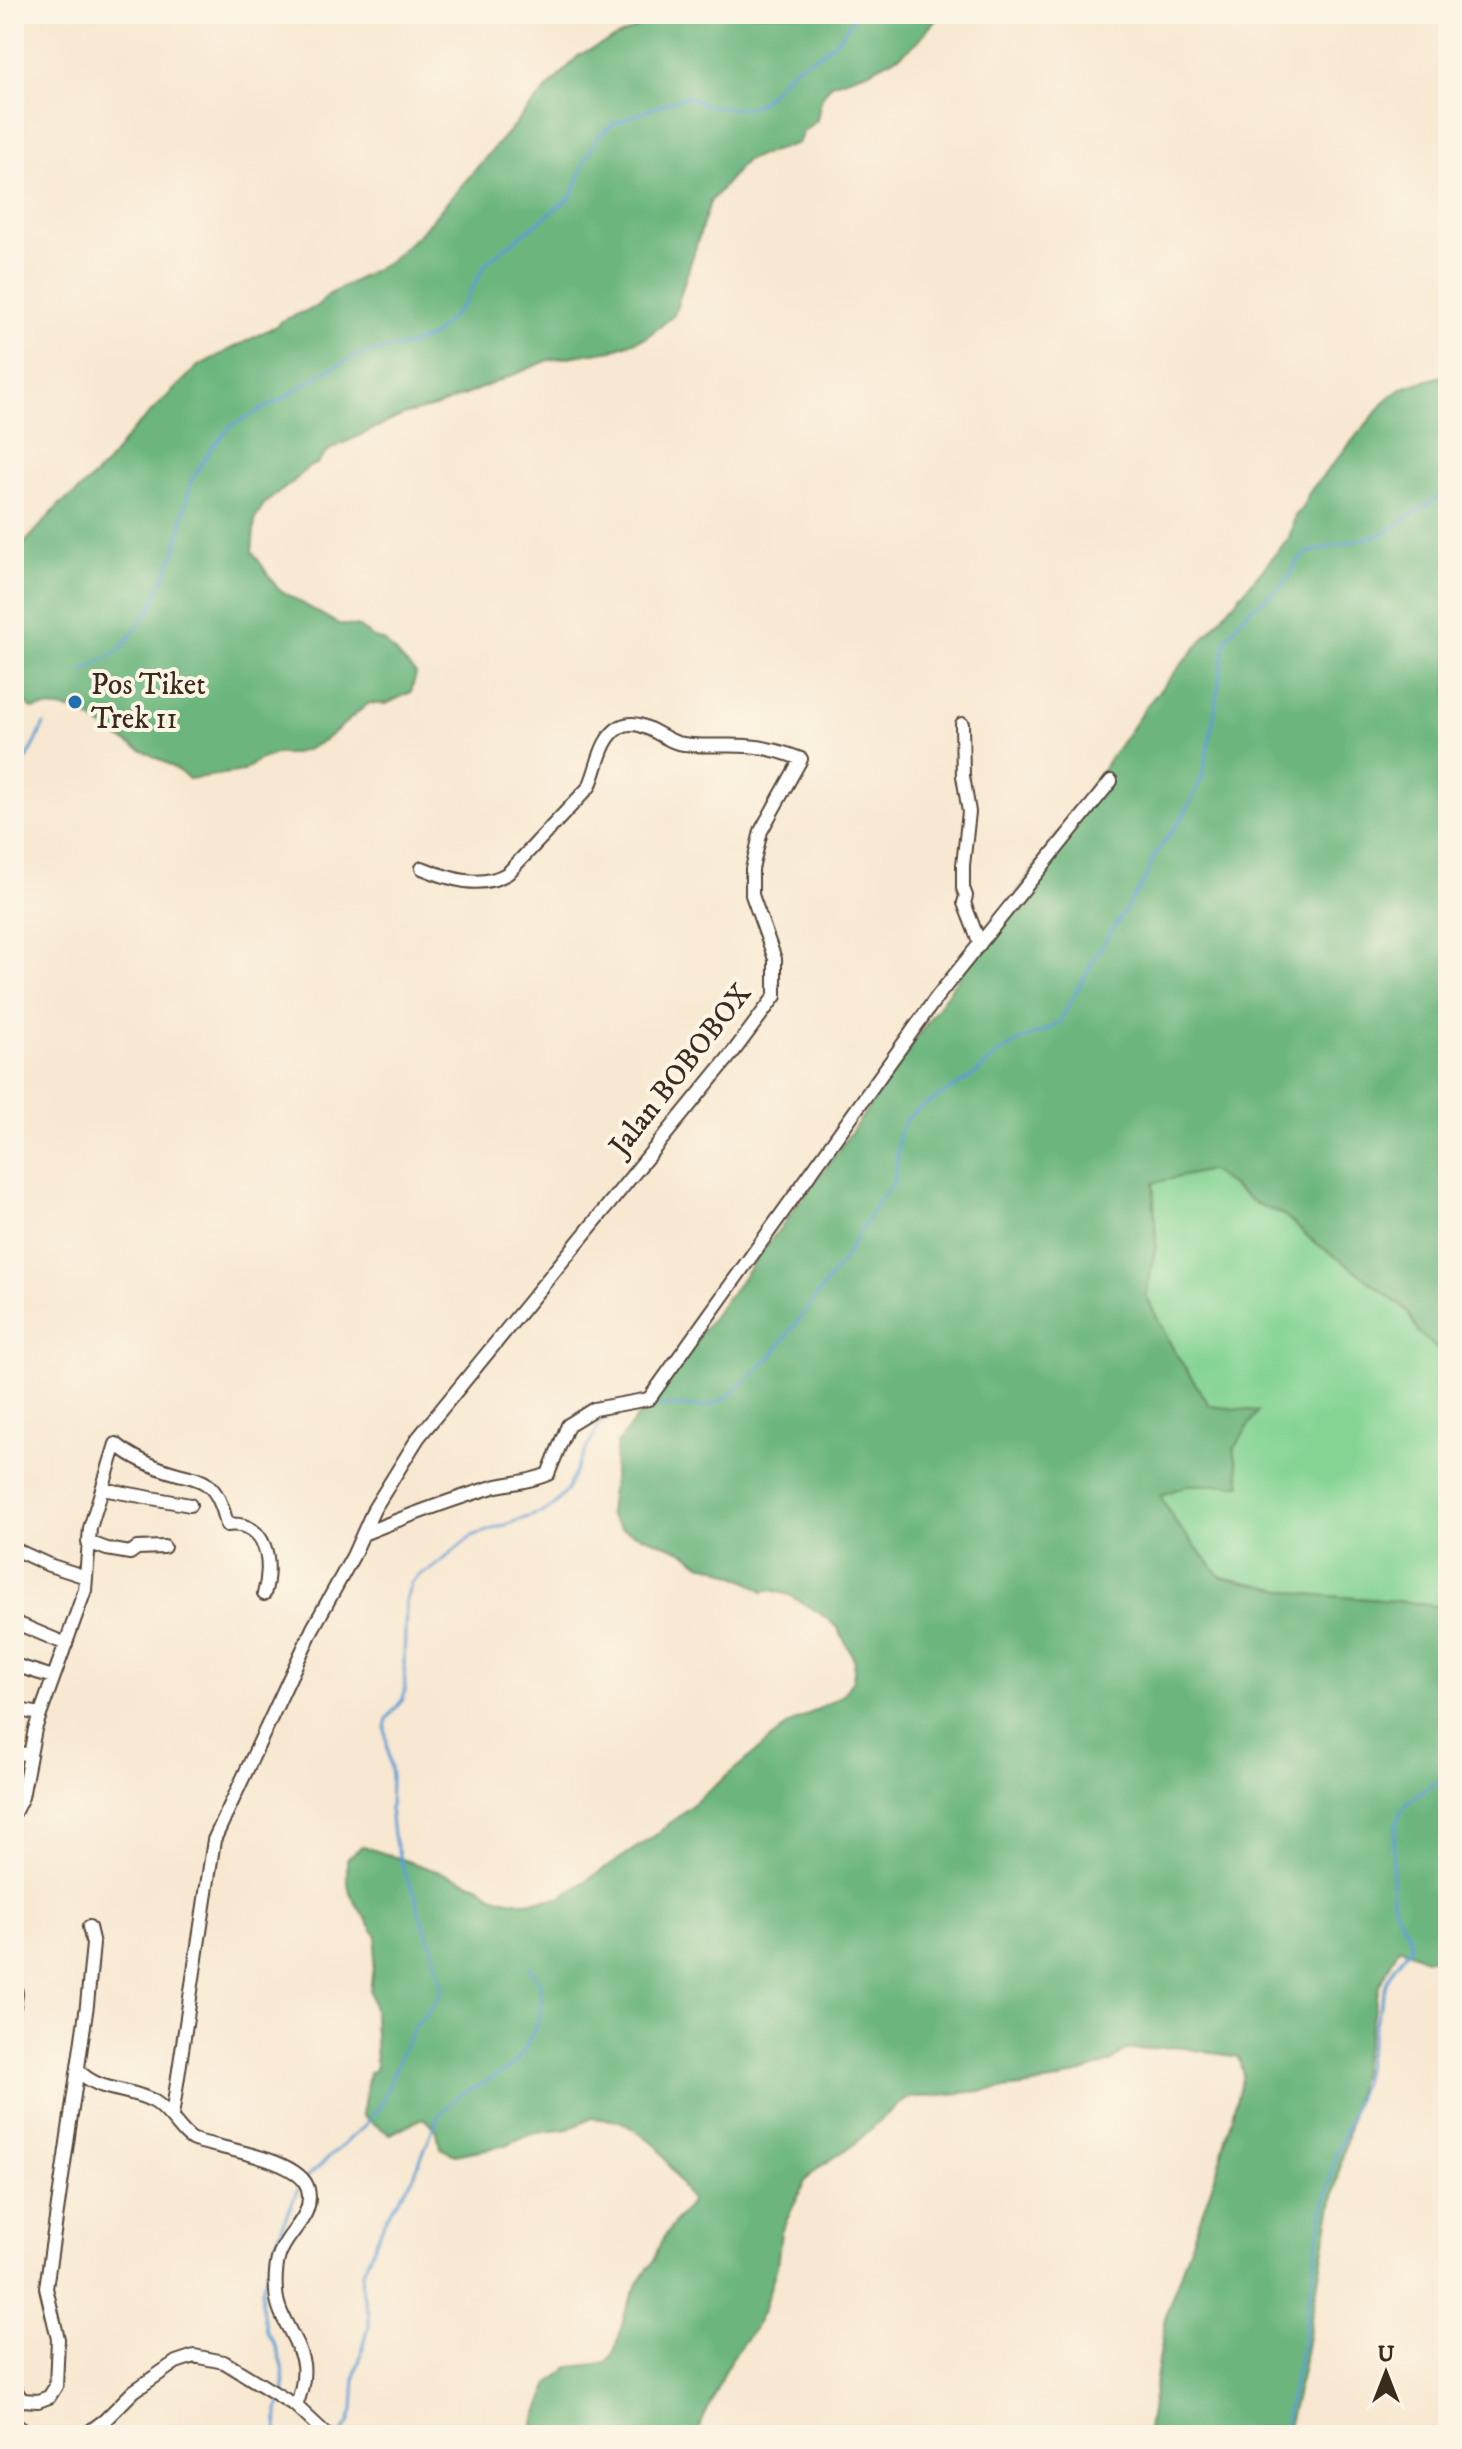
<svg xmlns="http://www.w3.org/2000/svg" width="1462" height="2449" font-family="'IM FELL DW Pica',serif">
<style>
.green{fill:#85d494;stroke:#607f59;stroke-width:2}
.forest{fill:#6cb67e;stroke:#54704e;stroke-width:2}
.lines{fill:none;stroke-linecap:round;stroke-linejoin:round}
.stream{stroke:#609fd2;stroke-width:3}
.minor-casing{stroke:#574639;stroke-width:16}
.minor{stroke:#fff;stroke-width:12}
.poi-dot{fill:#1f6fb2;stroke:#fcf5e5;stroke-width:3}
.labels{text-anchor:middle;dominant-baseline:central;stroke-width:8;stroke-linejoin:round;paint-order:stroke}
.poi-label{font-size:30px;fill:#3b2a1e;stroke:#fcf5e5;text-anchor:start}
.street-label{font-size:30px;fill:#3b2a1e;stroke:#fcf5e5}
</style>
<rect width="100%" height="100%" fill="#fcf5e5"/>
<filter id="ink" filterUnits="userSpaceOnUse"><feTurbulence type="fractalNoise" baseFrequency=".0125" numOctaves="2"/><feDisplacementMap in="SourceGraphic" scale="16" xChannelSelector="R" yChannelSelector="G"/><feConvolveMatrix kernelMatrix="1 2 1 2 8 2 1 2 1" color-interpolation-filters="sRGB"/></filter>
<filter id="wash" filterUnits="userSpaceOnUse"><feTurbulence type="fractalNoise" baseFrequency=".006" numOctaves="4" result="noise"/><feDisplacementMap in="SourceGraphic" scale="32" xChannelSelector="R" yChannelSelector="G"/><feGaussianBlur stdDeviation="1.8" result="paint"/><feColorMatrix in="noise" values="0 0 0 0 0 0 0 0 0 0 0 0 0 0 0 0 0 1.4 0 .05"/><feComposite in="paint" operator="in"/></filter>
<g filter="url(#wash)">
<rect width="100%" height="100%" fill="#f8e8d1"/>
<path class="green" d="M1210 1170 1255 1203 1284 1215 1313 1241 1355 1270 1408 1311 1419 1333 1448 1359V1608L1408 1602 1304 1594 1220 1577 1175 1522 1160 1495 1189 1485H1241L1210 1406 1174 1351 1146 1296 1156 1244 1153 1182Z"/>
<path class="forest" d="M666 14H941L917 42 901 55 867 72 831 84 821 99 817 120 803 132 798 143 746 160 710 202 674 315 647 337 612 350 549 360 438 406 403 415 329 450 317 464 307 468 294 481 264 504 255 519 252 551 278 589 338 624 359 627 374 638 384 641 416 674 411 692 386 704 369 703 325 740 308 749 291 754H275L259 760 243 771 189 779C172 764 155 757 135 747 95 726 83 701 32 709L18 696 14 685V555L61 503 75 494 103 468 132 431 198 366 276 326 281 321 316 307 328 295 389 262 423 230 521 117 579 55Z
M1448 374V1359L1419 1333 1407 1311 1355 1270 1313 1241 1284 1215 1255 1203 1210 1170 1153 1183 1156 1244 1146 1296 1174 1351 1210 1406 1258 1411 1234 1449 1241 1485H1189L1160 1495 1175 1522 1221 1577 1304 1594 1408 1602 1448 1608V1957L1425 1959 1399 1947 1379 1986 1329 2220 1301 2375 1286 2435H1147L1167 2311 1217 2171 1243 2075 1238 2057 1177 2047 1126 2050 1111 2062 1057 2081 1021 2087 909 2098 894 2108 853 2145 818 2168 805 2181 781 2232 777 2266 763 2311 754 2329 731 2358 696 2435H529L550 2383 570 2367 606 2363C622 2345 620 2321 630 2300 636 2286 642 2275 652 2264 656 2260 656 2252 659 2247 666 2231 681 2216 691 2201L656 2144 620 2121 592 2118 568 2129 530 2134 506 2145 455 2155 440 2148 437 2130 423 2118 390 2134 362 2116 369 2072 374 2071 376 2065 374 2009 370 1991 377 1936 350 1894 347 1877V1859L362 1846 478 1885 492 1895 509 1900 526 1902 560 1898 657 1834 788 1725 842 1696 853 1680 855 1661 838 1628 821 1614 789 1595 771 1590 763 1592 748 1582 715 1567 700 1564 685 1552 622 1529 609 1515 617 1444 836 1154 1148 704 1289 538 1295 516 1302 508 1310 491 1390 396 1405 387Z"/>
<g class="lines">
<path class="stream" d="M82 672 119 651 150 610 176 550 191 481 211 449 232 425 286 397 322 373 356 356 375 351 404 347 433 336 463 305 487 262 572 196 585 161 598 137 613 124 623 120 674 100 689 97C701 105 711 106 724 108 769 114 768 88 796 67 804 61 815 58 823 52 836 43 848 28 855 14
M14 781 35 744 44 724
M647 1405 704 1407 712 1405 729 1396 771 1357 842 1262 878 1202 892 1185 896 1172 899 1132 906 1120 917 1110 976 1074 996 1055 1025 1038 1049 1029 1060 1021 1101 947 1145 880 1154 856 1185 813 1202 778 1213 722 1225 642 1239 621 1248 611 1280 587 1289 577 1297 562 1307 553 1385 533 1448 491
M306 2178 365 2125 381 2105 401 2054 415 2027 438 1999 442 1987 431 1942 420 1916 416 1896 405 1875 393 1835 390 1809 391 1776 385 1727 387 1719 403 1699 405 1692 404 1660 406 1602 411 1583 421 1574 433 1568 472 1536 543 1512 554 1505 567 1490 577 1467 601 1422 632 1408
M285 2394 282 2366 276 2347 266 2330 261 2303 262 2289 275 2244 298 2189
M277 2435 278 2410 282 2401
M340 2435 349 2423 353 2410 355 2377 369 2326V2313L361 2287 362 2273 387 2216 413 2178 438 2116 457 2097 510 2068 523 2052 538 2022 542 2002 540 1983 529 1967
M1282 2435 1303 2340 1320 2228 1335 2159 1362 2083 1375 2022 1387 1981 1396 1965 1411 1947C1411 1928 1399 1923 1395 1908 1390 1889 1392 1832 1400 1814 1409 1797 1432 1786 1448 1775"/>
</g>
</g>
<g filter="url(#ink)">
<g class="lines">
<g class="minor-casing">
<path id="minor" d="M962 724 963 776 969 812 963 865V888L966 896 964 903 980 944
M102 1489 190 1505
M363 1534C405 1517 450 1500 493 1487 513 1482 527 1483 548 1474L568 1425 594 1409 649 1399 936 998 1111 781
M88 1542 107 1549 130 1553 137 1548 164 1547
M14 1549 49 1565 86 1577
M14 1622 66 1644
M14 1665 53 1677
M14 1709 40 1714
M14 1752 30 1755
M14 1813 22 1797 35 1729 85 1590 90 1528 116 1444C134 1459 156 1468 178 1474 189 1477 199 1478 208 1485 219 1494 224 1511 227 1525 268 1520 273 1564 264 1594
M14 1981 16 1994 14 2007
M78 2070C98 2093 130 2087 155 2102 170 2111 183 2136 194 2140 221 2149 301 2159 308 2189 314 2215 292 2228 282 2249 276 2259 275 2278 276 2291 277 2318 299 2338 303 2364 305 2379 301 2393 296 2406
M172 2116 214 1840 313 1628 353 1556 374 1509 418 1438 734 1051 775 996V959L752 895V869L761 831 801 759C783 752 766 747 747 746 725 744 699 748 678 743 660 738 640 716 620 727 600 738 598 769 589 787L508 873C481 890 449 879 422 868
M14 2388 22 2400 38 2401 49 2397 56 2386 58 2339 46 2288 87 2005 93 1944 89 1927
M14 2421 16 2425 30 2435
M81 2435 89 2432 105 2420 134 2391 176 2362 194 2356 224 2362 296 2406 327 2435"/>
</g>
<use href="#minor" class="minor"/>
</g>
</g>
<circle class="poi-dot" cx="75" cy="702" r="8"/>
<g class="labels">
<g class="poi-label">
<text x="91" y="685">Pos Tiket<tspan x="91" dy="34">Trek 11</tspan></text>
</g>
<g class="street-label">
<text transform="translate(681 1070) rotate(-52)">Jalan BOBOBOX</text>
</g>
</g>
<rect width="1462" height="2449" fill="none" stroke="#fcf5e5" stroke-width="48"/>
<g transform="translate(1386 2373)" stroke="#fcf5e5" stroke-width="6" paint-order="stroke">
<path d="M0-6L14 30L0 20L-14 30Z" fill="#3b2a1e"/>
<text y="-12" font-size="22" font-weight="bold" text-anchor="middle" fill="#3b2a1e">U</text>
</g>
</svg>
